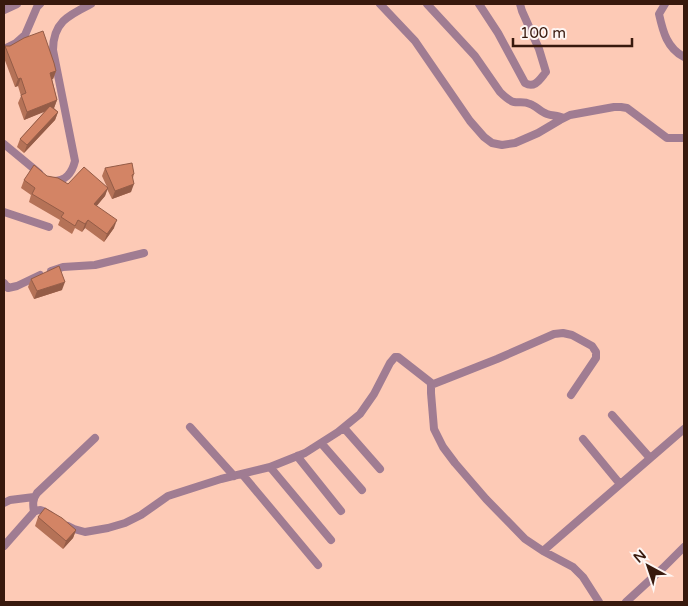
<svg xmlns="http://www.w3.org/2000/svg" width="688" height="606" font-family="'Varela Round',sans-serif">
<style>
.lines{fill:none;stroke-linecap:round;stroke-linejoin:round}
.street{stroke:#a07c92;stroke-width:8}
.wall{fill:#b57257}
.shaded-wall{fill:#945c47}
.building{fill:#d38465;stroke:#945c47}
</style>
<rect width="100%" height="100%" fill="#fdcab6"/>
<g class="lines">
<path class="street" d="M380 4 415 41 470 121 484 137 492 143 502 145 515 143 538 133 560 120 570 115 614 107H621L627 108 667 138H684
M427 4 475 56 500 92C504 96 509 101 514 102 519 103 524 101 530 104 536 106 541 112 547 114 553 116 558 115 563 118
M479 4 498 33 525 83C535 89 540 79 546 72L539 49 522 11 520 4
M665 4 659 14C663 32 667 48 684 57
M4 10 17 4
M4 49 16 43 25 35 37 7 40 4
M4 144 39 173
M53 181C66 181 72 173 75 161L53 50C53 22 69 15 91 4
M4 212 49 227
M51 271 63 267 95 265 144 253
M4 283 8 288 17 286 40 275
M431 385 497 359 554 334 563 333 572 335 592 346 596 352V358L571 395
M612 415 650 458
M190 427 234 476
M344 428 380 469
M583 439 620 484
M321 443 362 490
M297 456 341 511
M270 467 331 540
M242 474 318 565
M4 503 10 500 34 497
M34 512C33 505 32 500 37 493L95 438
M68 526 74 529 85 532 108 528 125 523 141 515 168 496 221 479 270 467 305 453 338 432 360 414 374 394 390 363 395 357H398L430 382 431 385V393L434 429 443 447 455 463 486 499 525 539 543 551 573 567 583 577 599 602
M4 546 34 512C42 508 43 511 50 515
M543 551 684 429
M626 602 663 568 684 547"/>
</g>
<path class="wall" d="M5 46 56 71 53 79H52L57 100 54 108 58 112 55 120 24 153 17 147 20 139 45 111 24 120 18 103 21 96 18 86 15 87 4 58V50Z
M105 168 134 174 133 178 131 192 112 199 107 189 105 196 96 206 114 228 104 242 85 228 82 232 75 228 72 234 58 225 60 220 29 202 31 195 21 188 24 180 47 176 68 184 107 187 102 176Z
M31 279 62 290 34 299 28 287Z
M38 517 76 530 73 538 63 549 35 526Z"/>
<path class="shaded-wall" d="M56 71 53 79 47 81 50 73Z
M21 78 18 86 15 87 18 79Z
M57 100 54 108 24 120 27 112Z
M58 112 55 120 24 153 27 145Z
M134 184 131 192 112 199 115 191Z
M108 188 105 196 91 213 94 204Z
M88 220 85 228 82 232 85 224Z
M117 220 114 228 104 242 107 234Z
M65 282 62 290 34 299 37 291Z
M76 530 73 538 63 549 66 541Z"/>
<path class="building" d="M43 31 54 63 56 71 50 73 57 100 27 112 21 95 26 93 21 78 18 79 5 46H10L24 38Z
M50 106 58 112 27 145 20 139Z
M132 163 134 174 132 175 134 184 115 191 105 168Z
M34 165 47 176 58 178 68 184 84 167 108 188 94 204 117 220 107 234 88 220 85 224 78 220 75 226 61 217 64 213 32 194 35 188 24 180Z
M59 266 65 282 37 291 31 279Z
M45 508 62 518 76 530 66 541 38 517Z"/>
<rect width="688" height="606" fill="none" stroke="#38190d" stroke-width="10"/>
<g transform="translate(648 566) rotate(320)" stroke="#fef5f2" stroke-width="4" paint-order="stroke">
<path d="M0-4L9 19L0 12L-9 19Z" fill="#38190d"/>
<text y="-8" font-size="14" font-weight="bold" text-anchor="middle" fill="#38190d">N</text>
</g>
<path d="M513 38v8h119v-8" fill="none" stroke="#38190d" stroke-width="2.5"/>
<text x="520" y="38" font-size="15" fill="#38190d" stroke="#fef5f2" stroke-width="4" paint-order="stroke">100 m</text>
</svg>
